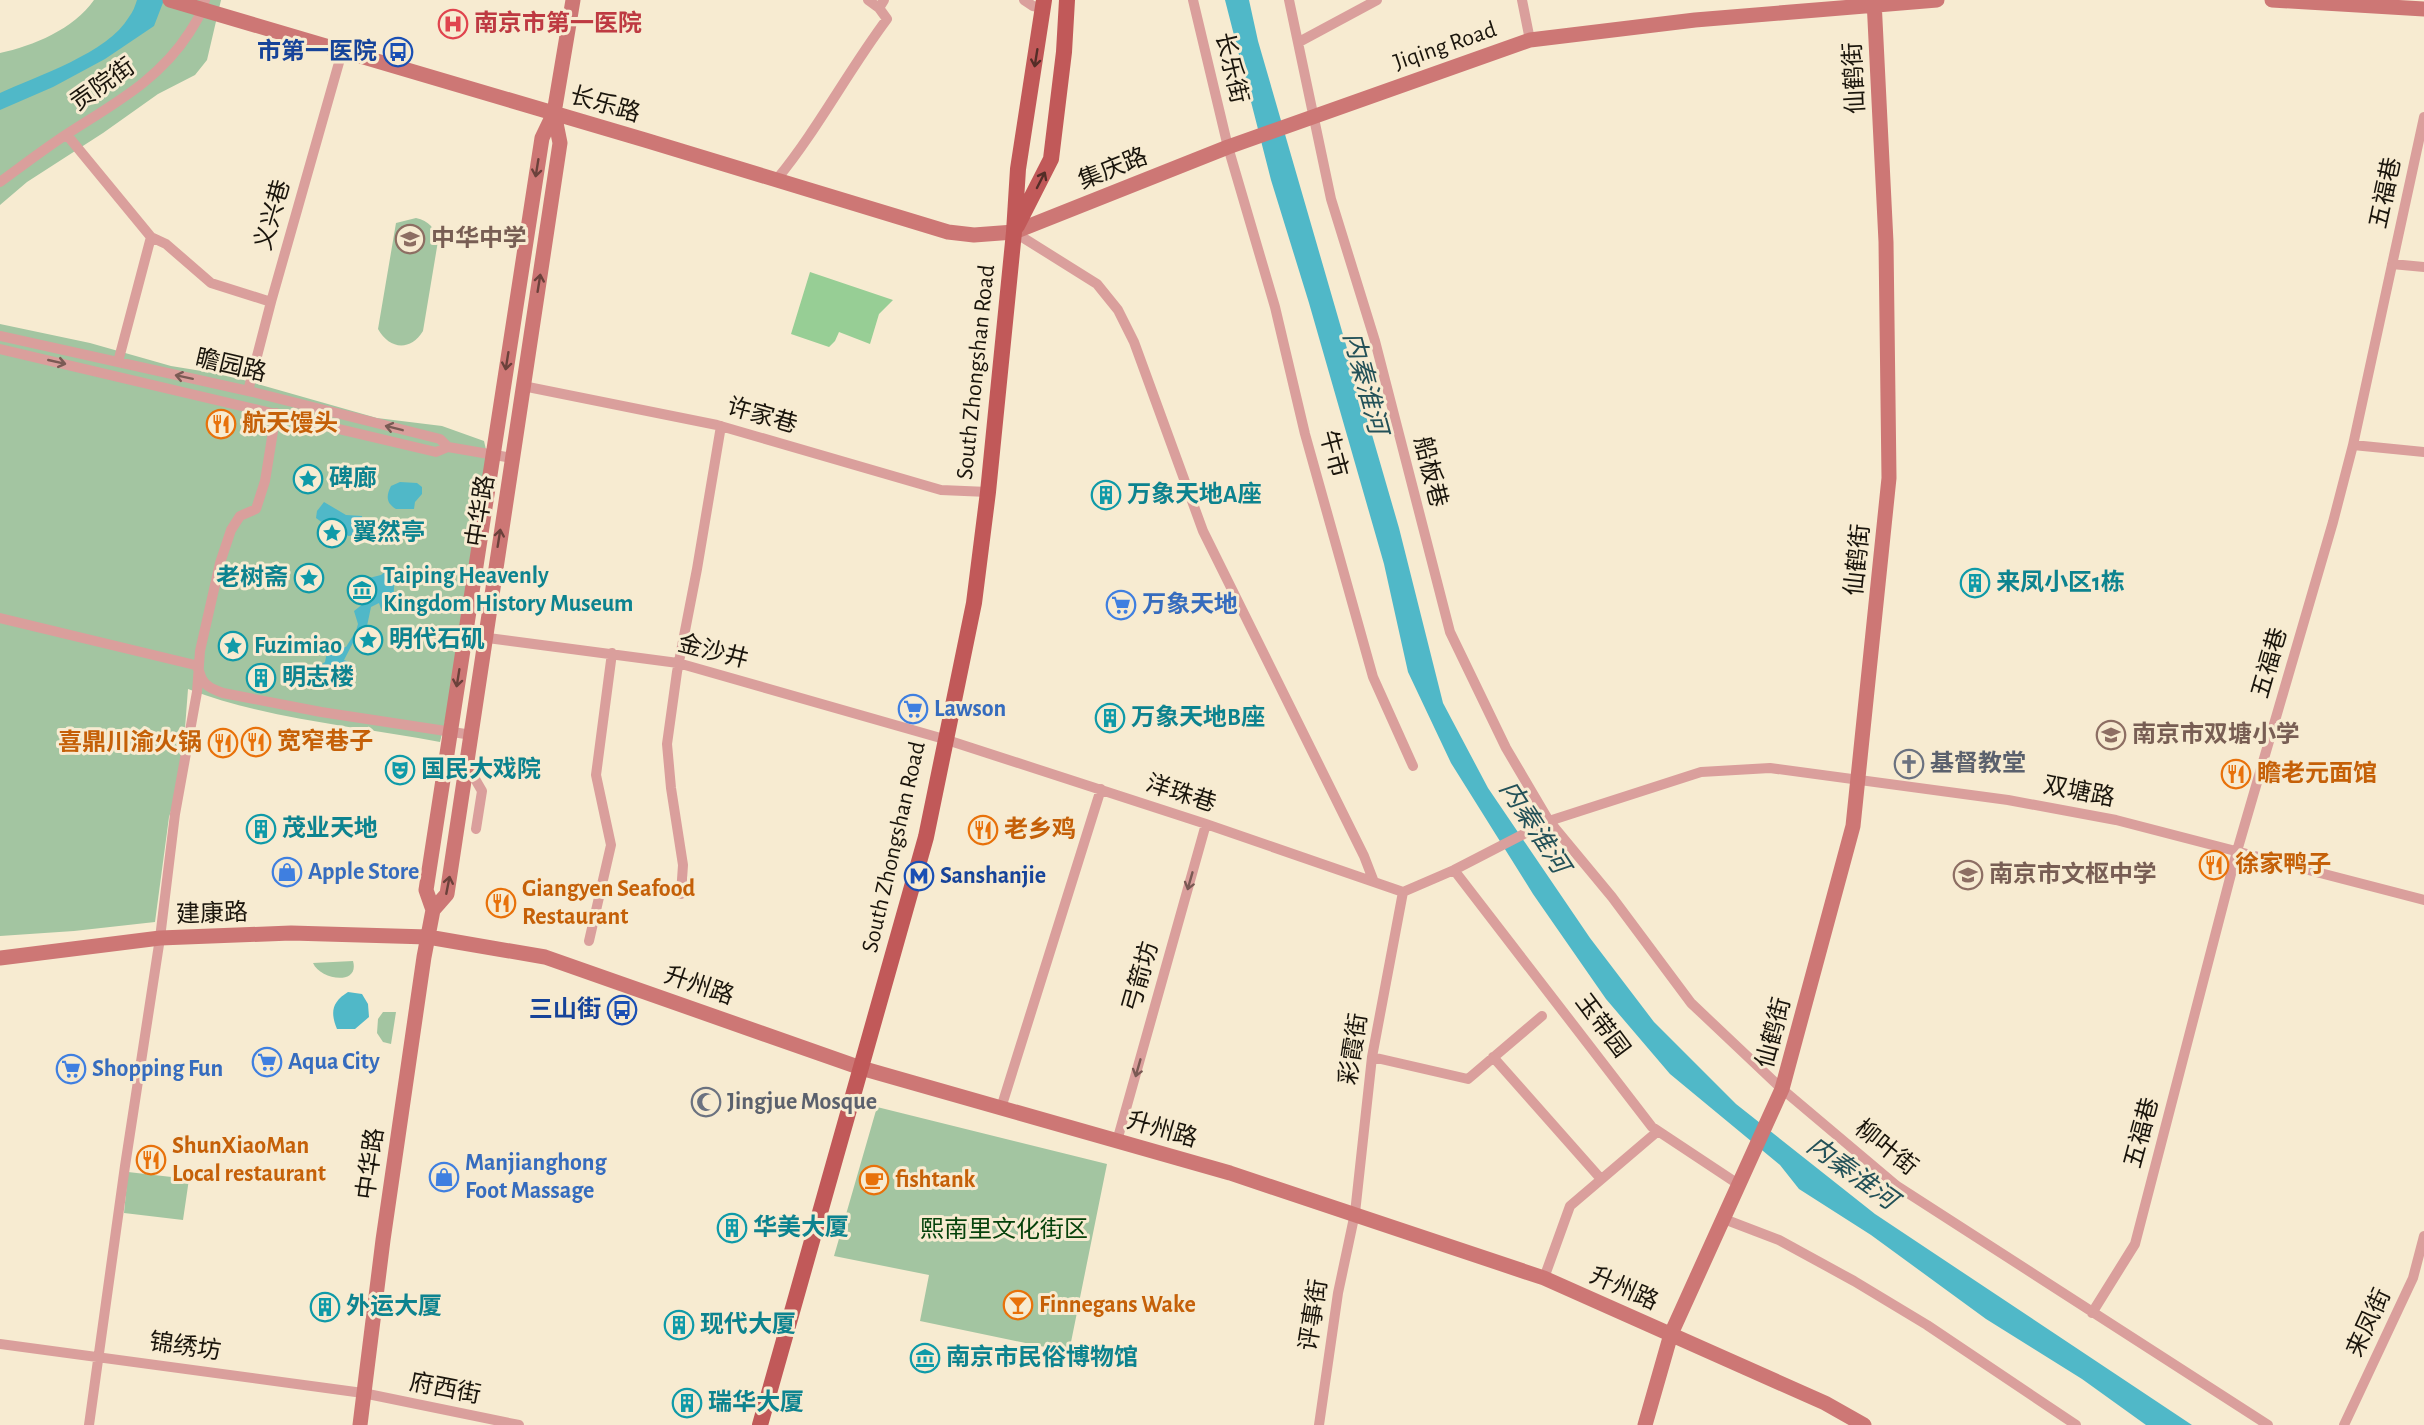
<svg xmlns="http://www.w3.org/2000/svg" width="2424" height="1425" font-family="'Alegreya Sans','Noto Sans SC',sans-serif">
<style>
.green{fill:#a3c5a1}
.forest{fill:#97ce95}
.water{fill:#50b8c8}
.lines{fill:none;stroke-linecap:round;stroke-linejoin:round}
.street{stroke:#da9f9c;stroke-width:10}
.secondary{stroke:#cd7775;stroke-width:15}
.primary{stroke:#c15959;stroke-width:16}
.oneway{stroke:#542d27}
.oneway2{stroke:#6b413b}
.oneway3{stroke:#7a5a54}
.labels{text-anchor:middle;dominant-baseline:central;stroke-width:6;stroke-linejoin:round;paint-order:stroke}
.health-label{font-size:24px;font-weight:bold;fill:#be3a42;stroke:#f7ebd1;text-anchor:start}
.street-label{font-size:24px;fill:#1a150c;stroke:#f7ebd1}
.transit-label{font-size:24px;font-weight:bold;fill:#164399;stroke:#f7ebd1;text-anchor:end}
.education-label{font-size:24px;font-weight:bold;fill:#785e54;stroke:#f7ebd1;text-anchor:start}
.food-label{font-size:24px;font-weight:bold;fill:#c56008;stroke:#f7ebd1;text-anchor:start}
.culture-label{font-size:24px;font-weight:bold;fill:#0d838f;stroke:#f7ebd1;text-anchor:start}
.shop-label{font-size:24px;font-weight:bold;fill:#366cbe;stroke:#f7ebd1;text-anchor:start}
.worship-label{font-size:24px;font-weight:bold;fill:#5b616d;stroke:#f7ebd1;text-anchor:start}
.park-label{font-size:24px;fill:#06420b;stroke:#f7ebd1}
.water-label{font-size:26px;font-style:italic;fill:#235158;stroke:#f7ebd1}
</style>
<rect width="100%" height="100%" fill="#f7ebd1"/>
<path class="green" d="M94 0H221L207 60 195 75 158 94 103 133 27 182 0 205V53C33 46 74 29 94 0Z
M416 218C429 221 435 228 438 241L423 331C410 352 389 349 378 329L396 223Z
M0 324 90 343 171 366 226 375 377 418 442 426 484 441 492 475 449 705 440 742C356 726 270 720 188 689L181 781 169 817 155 922 74 931 0 936Z
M353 961C360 986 320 980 313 963Z
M383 1012H396L391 1044 383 1042 377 1033 378 1019Z
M877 1107 1107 1164 1069 1352 920 1321 929 1275 834 1256Z
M128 1172 189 1179 183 1220 124 1213Z"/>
<path class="forest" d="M810 272 893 300 879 314 870 344 839 332 835 341 829 347 791 334Z"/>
<path class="water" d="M137 0H164L154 26 105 59 53 87 0 110V93C37 76 108 53 129 17 133 12 135 6 137 0Z
M1225 0H1249L1258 41 1399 528 1443 703 1488 788 1590 938 1654 1022 1736 1104 1875 1214 2192 1425H2146L2082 1379 1986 1319 1871 1235 1799 1189 1780 1165 1670 1074 1606 999 1533 894 1451 763 1408 672 1384 564 1309 303 1271 180Z
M400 482 417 483 422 487V494L415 502 414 509H396C386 503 386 496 391 486Z
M324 502 346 515 362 516 363 535 348 536 343 529H331L316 518 317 511Z
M387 570 395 574 393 602 388 614 382 612 379 603 371 607 367 626 368 639H365L361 633 357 635 344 660 356 665 351 688 344 686 336 679 322 684 319 677 312 674 311 671 325 662 327 652 333 646 346 647 356 631 358 624 354 611 368 600 369 578 381 575Z
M348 992 362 994 368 1004 369 1017 355 1029H337C330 1012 332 1002 348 992Z"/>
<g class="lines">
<path class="street" d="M868 0 879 8 884 0
M1024 0 1033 6 1043 8
M1193 0 1228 147 1275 307 1305 434 1373 677 1413 766
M1289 0 1331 199 1375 341 1450 632 1506 748 1549 821 1612 897 1691 1003 1782 1089 1897 1186 2268 1425
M1522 0 1530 40
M1299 42 1377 0
M67 135 151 237 166 244 211 283 271 302
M777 179C818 129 848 71 887 19L879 8
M0 182C22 166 44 149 67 134 113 104 159 80 189 33 196 22 202 13 205 0
M1014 232 1097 284 1118 310 1134 342 1203 531 1364 856 1374 882
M2392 264 2424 267
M0 336 253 392 440 439 448 447
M0 349 436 452 448 447 512 458
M118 362 151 237
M523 386 717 425 941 490 988 492
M248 391 271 302 342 52
M2353 445 2424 452
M0 618 195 665C200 669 199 673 202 679 206 687 215 690 223 693L321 712 472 735
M465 635 678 663 944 739 1206 824 1403 892
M469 760 471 772 482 791 476 829
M1454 870 1652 1127 1738 1184
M1403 892 1454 870 1549 821 1701 772 1770 768 2008 800 2116 820 2424 900
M681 894 683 865 671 788 667 744 677 672 697 569 721 426
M589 941 611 845 596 775 612 653
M1372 1057 1468 1079 1542 1016
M1493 1057 1601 1179
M1001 1108 1101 789
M1117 1141 1206 824
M1724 1219 1779 1240 1854 1281 1927 1325 2076 1425
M1544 1278 1570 1206 1658 1131
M2092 1313 2135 1244 2237 851 2333 522 2353 445 2424 117
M0 1344 363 1393 519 1425
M89 1425 125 1166 160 938 175 814 197 692 200 651 220 563 231 530 240 516 256 509 265 481 276 413
M1319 1425 1338 1293 1355 1213 1372 1057 1403 892
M2344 1425 2413 1278 2424 1236"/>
<path class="secondary" d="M170 0 645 140 948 232 974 235 1014 232 1228 147 1530 40 1695 20 1937 0
M2272 0 2424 9
M433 910 426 890 542 138 554 113 573 0
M0 958 160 938 291 933 428 937 545 957 861 1068 1230 1173 1544 1278 1825 1403 1864 1425
M360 1425 383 1240 424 957 433 910 447 894 560 143 554 113
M1645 1425 1671 1334 1782 1089 1853 826 1889 478 1886 242 1874 0"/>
<path class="primary" d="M1017 226 1051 159 1064 52 1067 0
M760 1425 926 837 974 603 988 492 1014 232 1018 169 1044 0"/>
</g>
<defs><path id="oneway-shaft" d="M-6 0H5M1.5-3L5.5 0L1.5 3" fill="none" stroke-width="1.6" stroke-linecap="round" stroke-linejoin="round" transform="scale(1.5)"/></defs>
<g class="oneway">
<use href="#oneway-shaft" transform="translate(1036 58) rotate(99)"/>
<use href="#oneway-shaft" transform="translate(1041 180) rotate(-63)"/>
</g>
<g class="oneway2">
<use href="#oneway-shaft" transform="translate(537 168) rotate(99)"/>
<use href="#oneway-shaft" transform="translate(539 283) rotate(-81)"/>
<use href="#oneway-shaft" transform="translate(507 361) rotate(99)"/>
<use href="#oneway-shaft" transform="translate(499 538) rotate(-81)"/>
<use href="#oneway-shaft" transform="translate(458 678) rotate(99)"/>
<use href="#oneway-shaft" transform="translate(448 885) rotate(-79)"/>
</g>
<g class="oneway3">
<use href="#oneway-shaft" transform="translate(57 362) rotate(13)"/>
<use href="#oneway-shaft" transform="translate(184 377) rotate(-168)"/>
<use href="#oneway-shaft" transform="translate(394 428) rotate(-166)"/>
<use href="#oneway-shaft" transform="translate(1190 881) rotate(106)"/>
<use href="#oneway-shaft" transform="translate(1138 1068) rotate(106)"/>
</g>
<defs>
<g id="hospital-ring" transform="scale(1.5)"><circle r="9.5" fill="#f7ebd1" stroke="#e0444e" stroke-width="1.5"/><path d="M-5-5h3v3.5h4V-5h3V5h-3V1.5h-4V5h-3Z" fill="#e0444e"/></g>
<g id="bus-ring" transform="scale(1.5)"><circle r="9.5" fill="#f7ebd1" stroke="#1a4fb4" stroke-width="1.5"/><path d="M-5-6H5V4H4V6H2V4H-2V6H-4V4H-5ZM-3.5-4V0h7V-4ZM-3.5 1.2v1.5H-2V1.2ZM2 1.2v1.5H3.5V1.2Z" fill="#1a4fb4"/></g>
<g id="school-ring" transform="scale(1.5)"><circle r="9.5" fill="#f7ebd1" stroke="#8d6e63" stroke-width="1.5"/><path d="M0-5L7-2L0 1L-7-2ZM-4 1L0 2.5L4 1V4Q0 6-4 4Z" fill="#8d6e63"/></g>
<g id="restaurant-ring" transform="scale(1.5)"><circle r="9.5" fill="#f7ebd1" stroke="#e8710a" stroke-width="1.5"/><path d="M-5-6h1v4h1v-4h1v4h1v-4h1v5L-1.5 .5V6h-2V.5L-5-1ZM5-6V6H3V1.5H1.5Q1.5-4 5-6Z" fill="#e8710a"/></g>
<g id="sight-ring" transform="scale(1.5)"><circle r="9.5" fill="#f7ebd1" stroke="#0f9aa8" stroke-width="1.5"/><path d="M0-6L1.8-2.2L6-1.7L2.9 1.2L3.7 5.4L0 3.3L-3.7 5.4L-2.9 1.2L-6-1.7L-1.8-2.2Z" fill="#0f9aa8"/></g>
<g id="building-ring" transform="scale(1.5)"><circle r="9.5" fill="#f7ebd1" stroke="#0f9aa8" stroke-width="1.5"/><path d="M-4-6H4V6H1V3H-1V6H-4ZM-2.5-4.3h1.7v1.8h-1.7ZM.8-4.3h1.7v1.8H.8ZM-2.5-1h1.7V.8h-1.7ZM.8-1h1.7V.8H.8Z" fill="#0f9aa8"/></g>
<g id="museum-ring" transform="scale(1.5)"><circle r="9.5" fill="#f7ebd1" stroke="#0f9aa8" stroke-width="1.5"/><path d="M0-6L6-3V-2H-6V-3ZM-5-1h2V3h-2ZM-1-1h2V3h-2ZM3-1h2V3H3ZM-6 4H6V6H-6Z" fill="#0f9aa8"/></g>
<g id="supermarket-ring" transform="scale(1.5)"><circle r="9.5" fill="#f7ebd1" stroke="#3f7fe0" stroke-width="1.5"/><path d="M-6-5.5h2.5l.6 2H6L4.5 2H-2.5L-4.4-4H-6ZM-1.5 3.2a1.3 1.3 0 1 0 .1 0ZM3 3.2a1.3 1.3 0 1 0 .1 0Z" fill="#3f7fe0"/></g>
<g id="church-ring" transform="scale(1.5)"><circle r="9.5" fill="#f7ebd1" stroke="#6b7280" stroke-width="1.5"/><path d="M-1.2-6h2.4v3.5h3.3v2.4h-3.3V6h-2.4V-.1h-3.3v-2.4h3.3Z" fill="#6b7280"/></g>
<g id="theatre-ring" transform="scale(1.5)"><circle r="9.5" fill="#f7ebd1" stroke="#0f9aa8" stroke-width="1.5"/><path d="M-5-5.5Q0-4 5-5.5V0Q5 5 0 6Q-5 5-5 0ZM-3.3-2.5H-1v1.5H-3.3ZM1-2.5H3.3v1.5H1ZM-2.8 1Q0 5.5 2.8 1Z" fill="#0f9aa8"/></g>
<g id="shop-ring" transform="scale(1.5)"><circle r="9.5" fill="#f7ebd1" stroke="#3f7fe0" stroke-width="1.5"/><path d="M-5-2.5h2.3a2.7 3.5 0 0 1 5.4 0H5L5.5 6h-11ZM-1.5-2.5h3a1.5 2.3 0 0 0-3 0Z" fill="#3f7fe0"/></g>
<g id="metro-ring" transform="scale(1.5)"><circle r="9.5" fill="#f7ebd1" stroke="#1a4fb4" stroke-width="1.5"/><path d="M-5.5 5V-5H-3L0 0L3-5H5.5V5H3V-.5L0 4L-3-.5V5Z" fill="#1a4fb4"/></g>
<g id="mosque-ring" transform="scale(1.5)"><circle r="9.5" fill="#f7ebd1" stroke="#6b7280" stroke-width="1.5"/><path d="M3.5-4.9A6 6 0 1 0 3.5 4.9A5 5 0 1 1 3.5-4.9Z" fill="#6b7280"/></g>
<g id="cafe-ring" transform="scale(1.5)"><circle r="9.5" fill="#f7ebd1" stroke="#e8710a" stroke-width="1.5"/><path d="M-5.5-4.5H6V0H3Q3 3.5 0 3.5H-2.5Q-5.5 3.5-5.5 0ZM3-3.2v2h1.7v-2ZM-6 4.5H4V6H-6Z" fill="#e8710a"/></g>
<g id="bar-ring" transform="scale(1.5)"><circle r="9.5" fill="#f7ebd1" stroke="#e8710a" stroke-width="1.5"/><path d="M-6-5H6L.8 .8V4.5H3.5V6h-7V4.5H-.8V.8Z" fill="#e8710a"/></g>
</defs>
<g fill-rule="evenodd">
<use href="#hospital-ring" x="453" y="24"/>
<use href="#bus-ring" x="398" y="52"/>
<use href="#school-ring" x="410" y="239"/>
<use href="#restaurant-ring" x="221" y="424"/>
<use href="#sight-ring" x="308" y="479"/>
<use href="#building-ring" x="1106" y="495"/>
<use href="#sight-ring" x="332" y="533"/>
<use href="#sight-ring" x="309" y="578"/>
<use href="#building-ring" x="1975" y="583"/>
<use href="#museum-ring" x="362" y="590"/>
<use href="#supermarket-ring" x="1121" y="605"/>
<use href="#sight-ring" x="368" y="640"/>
<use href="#sight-ring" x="233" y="646"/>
<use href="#building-ring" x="261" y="678"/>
<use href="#supermarket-ring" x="913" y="709"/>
<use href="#building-ring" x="1110" y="718"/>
<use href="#school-ring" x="2111" y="735"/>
<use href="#restaurant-ring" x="256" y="742"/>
<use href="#restaurant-ring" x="223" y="743"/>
<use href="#church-ring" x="1909" y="764"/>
<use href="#theatre-ring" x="400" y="770"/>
<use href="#restaurant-ring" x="2236" y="774"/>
<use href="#building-ring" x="261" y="829"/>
<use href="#restaurant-ring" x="983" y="830"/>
<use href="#restaurant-ring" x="2214" y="865"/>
<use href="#shop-ring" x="287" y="872"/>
<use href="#school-ring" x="1968" y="875"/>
<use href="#metro-ring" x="919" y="876"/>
<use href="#restaurant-ring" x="501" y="903"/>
<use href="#bus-ring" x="622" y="1010"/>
<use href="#supermarket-ring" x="267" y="1062"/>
<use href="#supermarket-ring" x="71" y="1069"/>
<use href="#mosque-ring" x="706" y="1102"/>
<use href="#restaurant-ring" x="151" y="1160"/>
<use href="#shop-ring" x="444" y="1177"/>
<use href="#cafe-ring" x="874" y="1180"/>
<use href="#building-ring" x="732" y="1228"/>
<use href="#bar-ring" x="1018" y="1305"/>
<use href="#building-ring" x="325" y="1307"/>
<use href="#building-ring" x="679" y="1325"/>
<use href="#museum-ring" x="925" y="1358"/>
<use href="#building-ring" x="687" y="1403"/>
</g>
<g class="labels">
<g class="health-label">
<text x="474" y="24">南京市第一医院</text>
</g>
<g class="street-label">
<text transform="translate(1445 46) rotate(-19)">Jiqing Road</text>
<text transform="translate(1231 68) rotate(77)">长乐街</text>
<text transform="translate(1855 78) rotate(-93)">仙鹤街</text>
<text transform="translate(103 85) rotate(-35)">贡院街</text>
<text transform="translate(605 105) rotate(16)">长乐路</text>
<text transform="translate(1113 169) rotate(-22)">集庆路</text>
<text transform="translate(2386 193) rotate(-78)">五福巷</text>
<text transform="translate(273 215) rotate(-74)">义兴巷</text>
<text transform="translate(231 366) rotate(13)">瞻园路</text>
<text transform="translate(976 372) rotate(-84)">South Zhongshan Road</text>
<text transform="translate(762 416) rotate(16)">许家巷</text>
<text transform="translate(1333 454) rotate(75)">牛市</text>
<text transform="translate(1430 472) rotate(76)">船板巷</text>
<text transform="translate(481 511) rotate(-81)">中华路</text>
<text transform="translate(1858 560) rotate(-84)">仙鹤街</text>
<text transform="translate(713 652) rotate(14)">金沙井</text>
<text transform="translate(2270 663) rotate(-74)">五福巷</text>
<text transform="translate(2079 792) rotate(11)">双塘路</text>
<text transform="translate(1181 794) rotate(18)">洋珠巷</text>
<text transform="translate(894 847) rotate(-77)">South Zhongshan Road</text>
<text transform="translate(212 914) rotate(-2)">建康路</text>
<text transform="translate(1141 977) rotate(-74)">弓箭坊</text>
<text transform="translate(699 986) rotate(19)">升州路</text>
<text transform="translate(1602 1026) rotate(53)">玉带园</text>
<text transform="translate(1774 1033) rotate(-75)">仙鹤街</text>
<text transform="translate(1354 1049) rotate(-81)">彩霞街</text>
<text transform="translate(1162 1130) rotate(16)">升州路</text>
<text transform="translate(2142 1133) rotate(-75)">五福巷</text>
<text transform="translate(1886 1148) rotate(39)">柳叶街</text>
<text transform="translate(371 1164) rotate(-82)">中华路</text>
<text transform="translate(1624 1289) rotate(24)">升州路</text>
<text transform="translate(1314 1315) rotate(-81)">评事街</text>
<text transform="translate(2369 1323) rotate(-65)">来凤街</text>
<text transform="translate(185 1347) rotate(8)">锦绣坊</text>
<text transform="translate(445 1389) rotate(11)">府西街</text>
</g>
<g class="transit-label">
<text x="377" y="52">市第一医院</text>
<text x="940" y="876" text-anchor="start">Sanshanjie</text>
<text x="601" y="1010">三山街</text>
</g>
<g class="education-label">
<text x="431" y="239">中华中学</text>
<text x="2132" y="735">南京市双塘小学</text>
<text x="1989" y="875">南京市文枢中学</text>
</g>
<g class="food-label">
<text x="242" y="424">航天馒头</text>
<text x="277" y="742">宽窄巷子</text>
<text x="202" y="743" text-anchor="end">喜鼎川渝火锅</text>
<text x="2257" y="774">瞻老元面馆</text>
<text x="1004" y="830">老乡鸡</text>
<text x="2235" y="865">徐家鸭子</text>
<text x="522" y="889">Giangyen Seafood<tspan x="522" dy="28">Restaurant</tspan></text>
<text x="172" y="1146">ShunXiaoMan<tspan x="172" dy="28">Local restaurant</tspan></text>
<text x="895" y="1180">fishtank</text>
<text x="1039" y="1305">Finnegans Wake</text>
</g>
<g class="culture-label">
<text x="329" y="479">碑廊</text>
<text x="1127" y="495">万象天地A座</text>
<text x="353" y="533">翼然亭</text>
<text x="383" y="576">Taiping Heavenly<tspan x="383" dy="28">Kingdom History Museum</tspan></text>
<text x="288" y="578" text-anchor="end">老树斋</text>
<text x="1996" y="583">来凤小区1栋</text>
<text x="389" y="640">明代石矶</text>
<text x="254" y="646">Fuzimiao</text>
<text x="282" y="678">明志楼</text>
<text x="1131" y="718">万象天地B座</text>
<text x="421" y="770">国民大戏院</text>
<text x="282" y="829">茂业天地</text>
<text x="753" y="1228">华美大厦</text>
<text x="346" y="1307">外运大厦</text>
<text x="700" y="1325">现代大厦</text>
<text x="946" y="1358">南京市民俗博物馆</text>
<text x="708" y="1403">瑞华大厦</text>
</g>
<g class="shop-label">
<text x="1142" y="605">万象天地</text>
<text x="934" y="709">Lawson</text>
<text x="308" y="872">Apple Store</text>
<text x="288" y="1062">Aqua City</text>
<text x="92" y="1069">Shopping Fun</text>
<text x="465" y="1163">Manjianghong<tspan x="465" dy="28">Foot Massage</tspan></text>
</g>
<g class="worship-label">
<text x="1930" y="764">基督教堂</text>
<text x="727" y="1102">Jingjue Mosque</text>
</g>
<g class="park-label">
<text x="1004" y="1230">熙南里文化街区</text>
</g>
<g class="water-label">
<text transform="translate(1365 383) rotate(75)">内秦淮河</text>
<text transform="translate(1534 827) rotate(57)">内秦淮河</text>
<text transform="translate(1852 1173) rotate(36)">内秦淮河</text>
</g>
</g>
</svg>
